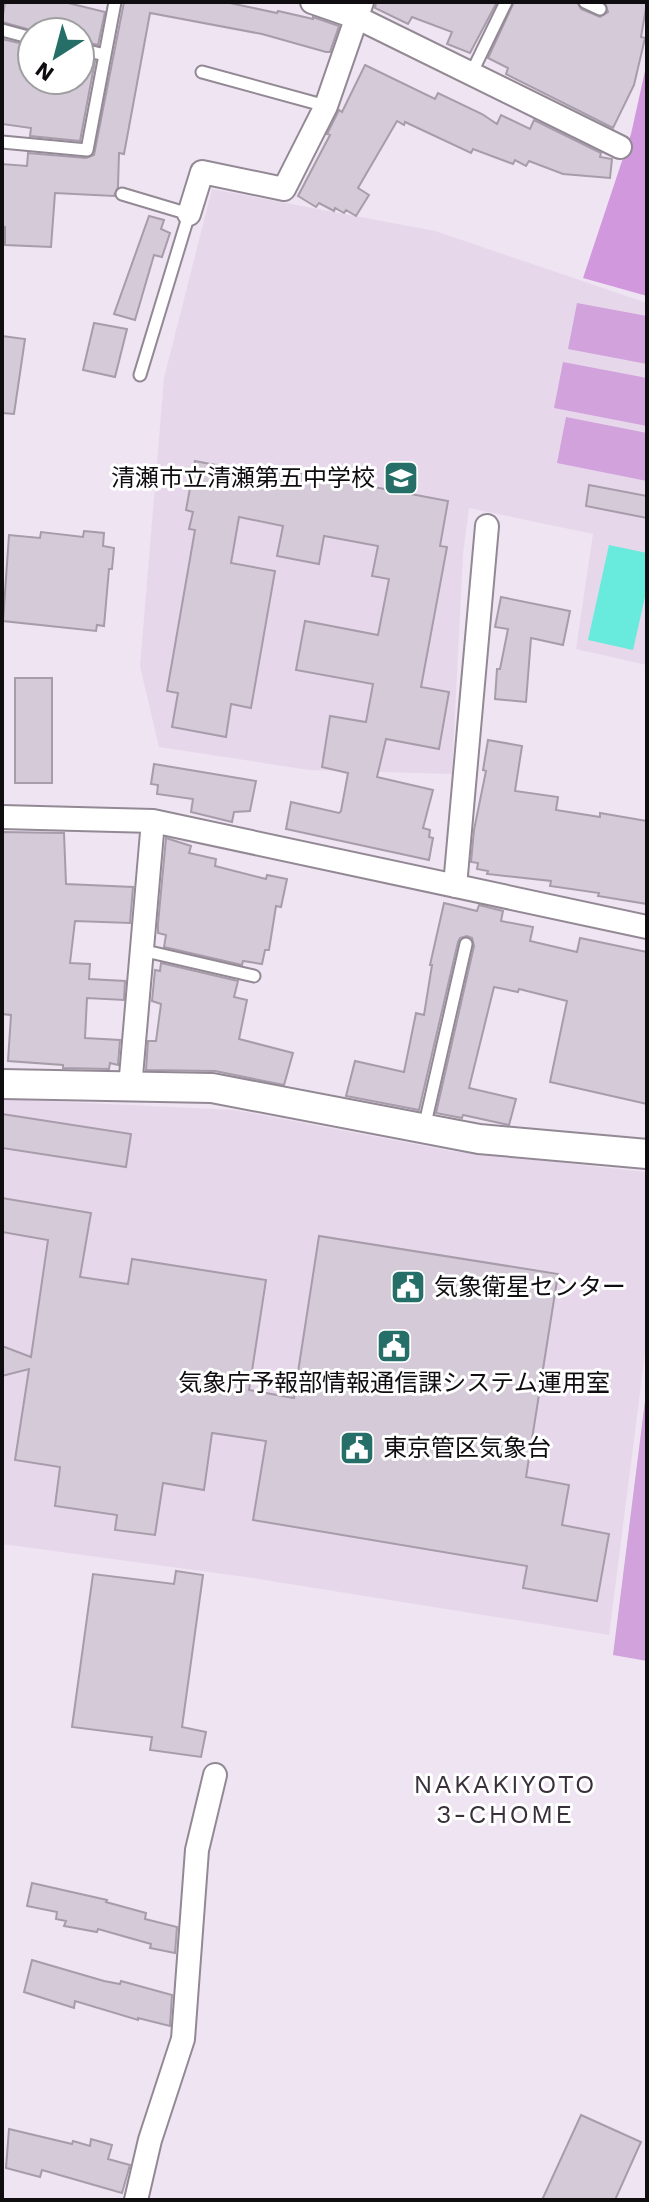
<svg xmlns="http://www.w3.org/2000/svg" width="649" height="2202" font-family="'Work Sans','Noto Sans JP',sans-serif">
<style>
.built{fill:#e7d7eb}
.green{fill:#d1a2db}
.forest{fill:#d298de}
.water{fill:#68eadd}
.building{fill:#d5cad7;stroke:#a79ca9;stroke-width:2}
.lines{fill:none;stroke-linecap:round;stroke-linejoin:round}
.service-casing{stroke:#938995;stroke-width:15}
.minor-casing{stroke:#938995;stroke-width:26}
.tertiary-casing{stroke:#938995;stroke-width:32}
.service{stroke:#fff;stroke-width:11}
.minor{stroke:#fff;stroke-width:22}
.tertiary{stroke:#fff;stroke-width:28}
.labels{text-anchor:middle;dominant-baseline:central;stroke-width:6;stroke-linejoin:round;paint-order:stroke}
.poi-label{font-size:24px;fill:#100d11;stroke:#fff;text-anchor:start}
.neighbourhood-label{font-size:26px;letter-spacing:2px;fill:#38303a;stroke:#fff}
</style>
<rect width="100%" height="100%" fill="#efe4f1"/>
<path class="built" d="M212 189 435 231 647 303V665L576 649 593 534 469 508 463 554 452 774 309 770 159 747 140 666 164 378Z
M2 1099 235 1110 451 1151 647 1172V1338L609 1635 253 1578 2 1544Z"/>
<path class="green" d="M577 303 647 316V364L568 349Z
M563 362 647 378V426L554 408Z
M566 417 647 433V481L557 463Z
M647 1385V1661L613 1655Z"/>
<path class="forest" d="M647 62V296L583 278 631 134Z"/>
<path class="water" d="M609 545 647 553V588L633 650 588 640Z"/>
<path class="building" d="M5 2H64L105 12 98 45 80 41V32H38L2 22Z
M124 2H225L277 13 278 11 313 19V17L339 26 330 52H326L262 34 150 13 124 154 119 153 118 187 114 196 55 193 51 247 5 245V227H2V164L27 166 28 153 86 158 94 155Z
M376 2H497L470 53 447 44 452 32 412 17 408 24 375 8Z
M514 2H577L581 9 600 17 608 12 605 2H647L641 37 645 38 634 85 613 128 506 74 508 68 488 58Z
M2 39 32 46 27 80H80V58L95 61 80 141 30 136 31 128 2 124Z
M365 65 435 99 438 93 482 114 497 124 501 115 530 129 534 120 601 153 600 157 612 159 610 178 563 174 529 161 526 166 515 160 513 164 473 149 471 153 405 122 404 125 397 121 358 188 369 195 356 216 346 210 344 213 335 208 334 211 319 203 316 207 298 196 330 135 327 134 339 110 342 112Z
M149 216 164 220 161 229 170 233 162 257 154 255 135 320 114 314Z
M94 323 127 329 115 377 83 370Z
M2 336 25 339 14 414 2 413Z
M195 461 267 475 268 467 448 501 440 546 447 547 421 687 449 692 439 749 386 739 377 777 433 790 423 828 430 830 429 837 433 838 429 860 286 829 291 802 339 813 341 811 348 773 322 767 330 716 366 722 373 684 296 670 305 621 378 635 389 579 372 576 378 546 324 536 319 564 277 556 283 526 239 517 231 563 275 571 251 708 231 704 226 737 172 727 178 693 167 691 195 530 189 529 193 512 186 510Z
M589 485 647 496V518L586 506Z
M84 531 104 533 103 546 114 548 112 569H109L104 626 97 625 96 631 3 621 9 535 40 538 41 532 83 537Z
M501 597 570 611 563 645 531 638 526 702 495 699 497 669H500L508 629 495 627Z
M15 678H52V783H15Z
M488 740 522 746 515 791 558 797 556 810 600 817V813L647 821V904L598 896 599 893 550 886 551 881 487 874 488 871 477 869 478 863 471 862 474 830 486 771 483 770Z
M154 764 256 781 250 811 234 812 232 822 191 812 193 799 157 794 158 785 151 784Z
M2 832 64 833 66 884 133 887 130 923 75 921 70 963 90 964 89 979 125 981 124 1000 87 998 85 1038 120 1040 118 1065 110 1063 109 1069 63 1068V1065L8 1061 11 1015 2 1014Z
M166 838 191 846 189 853 216 859 215 866 266 879 267 875 287 879 281 907 276 906 269 950H265L262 964 243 961 242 965 164 947 166 935 158 933V924Z
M444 903 477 911 479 905 503 911 501 921 533 927 530 941 577 952 580 938 647 952V1104L550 1082 567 1001 519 989 518 992 494 987 469 1088 516 1099 509 1125 463 1115 462 1118 436 1113 474 946 472 938 467 936 460 938 458 942 419 1110 346 1096 355 1061 404 1072 416 1013 424 1015 432 965H430Z
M161 963 238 981 234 997 247 1000 239 1039 293 1053 284 1085 215 1071 146 1070 148 1041H156L161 1004 152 1001 155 970 160 971Z
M2 1114 131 1134 126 1167 2 1148Z
M2 1198 91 1213 80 1277 128 1284 132 1259 266 1280 249 1390 294 1398 319 1236 558 1274 526 1477 569 1485 562 1525 609 1534 597 1601 523 1588 527 1566 253 1520 266 1441 212 1433 204 1490 163 1483 155 1535 115 1530 117 1515 55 1506 60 1467 15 1460 29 1369 2 1376V1346L31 1357 48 1240 2 1232Z
M176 1571 203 1575 182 1727 206 1732 201 1757 150 1750 152 1737 72 1727 93 1574 174 1584Z
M32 1883 107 1900 106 1902 146 1913 145 1919 177 1927 175 1953 150 1948 151 1944 98 1929 97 1932 64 1926 66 1921 56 1919 57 1912 27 1906Z
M32 1960 104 1981 120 1984 121 1981 172 1995 170 2026 138 2018V2020L75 2001 74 2008 24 1992Z
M581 2115 641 2142 615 2200H542Z
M9 2129 72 2144 73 2141 90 2146 91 2139 112 2145 108 2159 130 2165 122 2193 42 2170 40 2177 6 2168Z"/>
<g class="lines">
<g class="service-casing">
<path id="service" d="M585 2 600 9
M2 30 32 38
M80 49 105 55
M202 72 326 106
M472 72 506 2
M2 142 87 150 115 2
M122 194 189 214 140 375
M141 950 254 976
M424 1128 466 944"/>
</g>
<g class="minor-casing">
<path id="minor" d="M312 2 358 18 620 147
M189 214 202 172 284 189 326 106 362 2
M2 817 153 821 647 927
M455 886 487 526
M130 1088 153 821
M136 2200 150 2140 183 2039 197 1850 215 1775"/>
</g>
<g class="tertiary-casing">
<path id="tertiary" d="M2 1084 212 1088 479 1139 647 1154"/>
</g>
<use href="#service" class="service"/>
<use href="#minor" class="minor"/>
<use href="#tertiary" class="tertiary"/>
</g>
<defs>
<g id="school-square" transform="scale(1.8)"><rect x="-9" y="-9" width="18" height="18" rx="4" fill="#266f68" stroke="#fff"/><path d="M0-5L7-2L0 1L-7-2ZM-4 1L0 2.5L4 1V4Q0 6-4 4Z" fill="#fff"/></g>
<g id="civic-square" transform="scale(1.8)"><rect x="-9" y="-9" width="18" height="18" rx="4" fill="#266f68" stroke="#fff"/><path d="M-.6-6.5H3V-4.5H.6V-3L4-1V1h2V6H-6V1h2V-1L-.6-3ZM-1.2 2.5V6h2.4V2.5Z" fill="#fff"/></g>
</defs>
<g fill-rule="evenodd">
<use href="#school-square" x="401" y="478"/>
<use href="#civic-square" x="408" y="1287"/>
<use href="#civic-square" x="394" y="1346"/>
<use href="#civic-square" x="357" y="1448"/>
</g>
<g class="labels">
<g class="poi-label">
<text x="375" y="478" text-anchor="end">清瀬市立清瀬第五中学校</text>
<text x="434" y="1287">気象衛星センター</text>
<text x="394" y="1383" text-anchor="middle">気象庁予報部情報通信課システム運用室</text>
<text x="383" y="1448">東京管区気象台</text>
</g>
<g class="neighbourhood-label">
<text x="505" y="1784">NAKAKIYOTO<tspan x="505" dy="30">3-CHOME</tspan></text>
</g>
</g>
<rect width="649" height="2202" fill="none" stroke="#100d11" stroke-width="8"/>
<g transform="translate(56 56) rotate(216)"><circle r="38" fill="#ffffff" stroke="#9f9ea0" stroke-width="2"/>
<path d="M0-6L14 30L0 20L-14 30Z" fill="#266f68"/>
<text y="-12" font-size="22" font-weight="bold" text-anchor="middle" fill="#100d11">N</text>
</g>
</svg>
